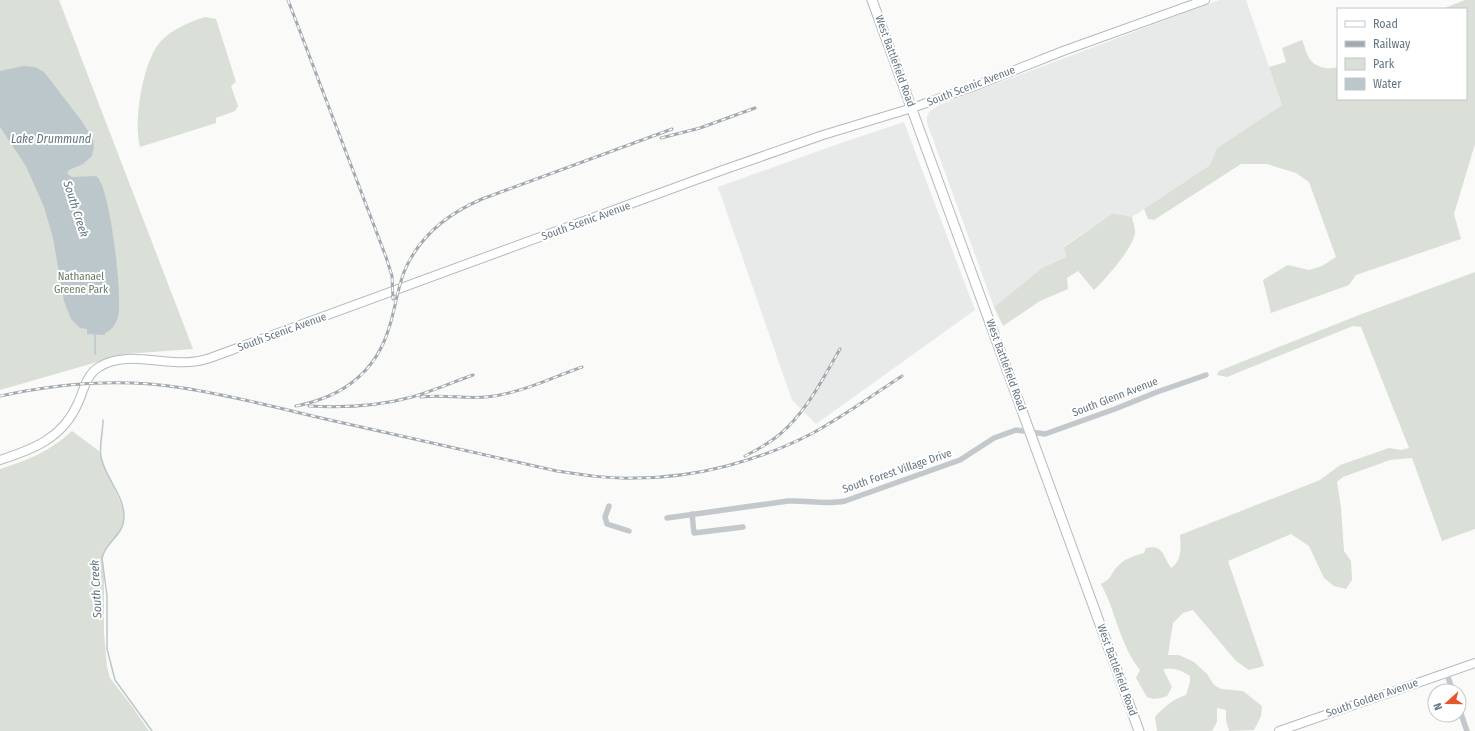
<svg xmlns="http://www.w3.org/2000/svg" width="1475" height="731" font-family="'Fira Sans Condensed',sans-serif">
<style>
.built{fill:#e8e9e9}
.green{fill:#dadfd7}
.water{fill:#bbc7cb}
.lines{fill:none;stroke-linecap:round;stroke-linejoin:round}
.stream{stroke:#bbc7cb;stroke-width:1.5}
.secondary-casing{stroke:#b3babf;stroke-width:10}
.primary-casing{stroke:#b5babe;stroke-width:11}
.street{stroke:#c3c8cc;stroke-width:5.5}
.secondary{stroke:#fff;stroke-width:8}
.primary{stroke:#fff;stroke-width:9}
.rail-casing{stroke:#a2aab0;stroke-width:3}
.rail{stroke:#fff;stroke-width:1.5;stroke-dasharray:4.5;stroke-linecap:butt}
.labels{text-anchor:middle;dominant-baseline:central;stroke-width:4;stroke-linejoin:round;paint-order:stroke}
.street-label{font-size:11px;fill:#657683;stroke:#fff}
.park-label{font-size:11px;fill:#687a64;stroke:#fff}
.water-label{font-size:12px;font-style:italic;fill:#60757c;stroke:#fff}
</style>
<rect width="100%" height="100%" fill="#fafaf8"/>
<path class="built" d="M1219 0H1246L1282 105 1217 148 1210 165 1132 217 1113 213 1064 246 1066 257 1042 268 994 307 927 123V117L929 112 939 105Z
M904 122 975 310 816 424 792 400 718 187 841 143Z"/>
<path class="green" d="M0 0H59L193 349 125 354 0 390Z
M1465 0H1475V144L1454 214 1461 239 1356 275 1349 285 1271 313 1263 280 1288 265 1309 270 1322 266 1336 257 1309 182 1296 173 1267 164H1241L1154 220 1148 219 1144 209 1210 165 1217 148 1282 105 1269 67 1286 62 1282 48 1302 40C1305 46 1306 53 1309 58 1315 68 1329 70 1338 67V99H1466V9H1445L1447 7Z
M205 17 216 19 236 82 231 86 238 106 235 111 216 118V123L140 147C133 122 143 58 162 40 173 29 191 21 205 17Z
M1113 213 1132 217C1133 222 1135 228 1135 232 1135 246 1104 281 1094 290L1078 271 1067 278 1068 289 1040 301 1003 326 994 307 1042 268 1066 257 1064 247Z
M1475 272V529L1442 541 1412 458 1390 460 1343 477 1337 482 1341 508 1344 551 1351 561 1352 580 1346 589 1334 586 1324 578 1309 546 1291 534 1228 561 1264 666 1249 670 1236 661 1193 610 1183 613 1173 623 1168 655H1179L1194 662 1207 674 1214 685 1221 689 1243 691 1262 706 1261 716 1254 730 1229 731 1226 720V710L1217 708V722L1212 731H1157L1155 717C1164 707 1173 699 1186 695L1190 682V676C1181 670 1174 667 1163 669L1172 687 1167 696C1159 699 1154 700 1147 697L1136 678 1140 670C1120 645 1116 612 1101 584 1113 577 1109 577 1116 568 1124 559 1133 556 1144 553L1146 548C1163 544 1163 556 1171 568 1182 561 1181 547 1180 535L1320 480 1340 465 1389 448 1401 450 1409 448 1361 327 1353 326 1227 377 1217 375 1219 371 1359 315Z
M72 431 99 451 109 478 123 508 124 518 122 527 118 535 103 552 102 558 104 570V633L107 667 110 678 131 705 149 731H0V469C29 460 50 451 72 431Z"/>
<path class="water" d="M24 66 35 67 44 72 81 120 93 139 94 147 92 156 83 164 69 170 67 173 70 176 73 177 96 176C110 184 123 298 118 317 116 324 112 330 105 333V335L87 334V329L80 328 71 319 64 301 53 238 44 207 26 166 0 127V71Z"/>
<g class="lines">
<path class="stream" d="M95 354V335
M103 420C103 432 99 446 101 457 105 478 125 496 124 518 124 535 105 542 102 558L107 596V649L115 680 152 731"/>
<g class="secondary-casing">
<path id="secondary" d="M0 460C34 449 63 438 78 403 84 390 86 375 99 367 121 353 150 361 174 362 186 363 198 362 210 358L723 170 823 135 912 108 972 87 1063 51 1205 0
M1279 731 1475 663"/>
</g>
<g class="primary-casing">
<path id="primary" d="M872 0 1139 731"/>
</g>
<path class="street" d="M609 506 605 517 607 524 629 531
M692 514 694 533 743 527
M667 518 788 501C807 500 826 505 845 501L960 460 994 438 1016 430 1045 434 1115 409 1157 392 1206 375
M1446 672 1453 691
M1459 708 1467 731"/>
<use href="#secondary" class="secondary"/>
<use href="#primary" class="primary"/>
<g class="rail-casing">
<path id="rail" d="M288 0 386 257 392 276 393 299
M661 138 700 128 755 108
M0 396C60 383 122 378 183 388 229 395 275 407 321 418 400 435 478 454 557 471 583 475 609 479 635 478 696 478 759 461 813 433 844 416 873 395 902 376
M421 397C443 394 464 399 486 397 519 394 551 378 582 367
M296 406C342 397 375 374 389 328 395 310 397 290 404 272 419 236 447 214 482 199L672 129
M309 406C344 408 379 406 412 397 433 391 453 382 473 375
M745 456C757 450 769 443 779 435 806 413 823 378 840 349"/>
</g>
<use href="#rail" class="rail"/>
</g>
<g class="labels">
<g class="street-label">
<text transform="translate(895 61) rotate(70)">West Battlefield Road</text>
<text transform="translate(971 86) rotate(-21)">South Scenic Avenue</text>
<text transform="translate(586 221) rotate(-20)">South Scenic Avenue</text>
<text transform="translate(282 332) rotate(-20)">South Scenic Avenue</text>
<text transform="translate(1006 365) rotate(70)">West Battlefield Road</text>
<text transform="translate(1115 397) rotate(-21)">South Glenn Avenue</text>
<text transform="translate(897 471) rotate(-19)">South Forest Village Drive</text>
<text transform="translate(1117 670) rotate(70)">West Battlefield Road</text>
<text transform="translate(1372 698) rotate(-19)">South Golden Avenue</text>
</g>
<g class="park-label">
<text x="81" y="276">Nathanael<tspan x="81" dy="13">Greene Park</tspan></text>
</g>
<g class="water-label">
<text x="51" y="139">Lake Drummund</text>
<text transform="translate(76 209) rotate(72)">South Creek</text>
<text transform="translate(96 589) rotate(-93)">South Creek</text>
</g>
</g>
<rect x="1337" y="8" width="130" height="92" fill="#ffffff" stroke="#c1c8cd"/>
<rect x="1345" y="21" width="20" height="6" fill="#ffffff" stroke="#c1c8cd"/>
<text x="1373" y="28" font-size="12" fill="#657683">Road</text>
<rect x="1345" y="41" width="20" height="6" fill="#a2aab0" stroke="#c1c8cd"/>
<text x="1373" y="48" font-size="12" fill="#657683">Railway</text>
<rect x="1345" y="58" width="20" height="12" fill="#dadfd7" stroke="#c1c8cd"/>
<text x="1373" y="68" font-size="12" fill="#657683">Park</text>
<rect x="1345" y="78" width="20" height="12" fill="#bbc7cb" stroke="#c1c8cd"/>
<text x="1373" y="88" font-size="12" fill="#657683">Water</text>
<g transform="translate(1447 703) rotate(249)"><circle r="19" fill="#ffffff" stroke="#c1c8cd"/>
<path d="M0-3L7 15L0 10L-7 15Z" fill="#e4572e"/>
<text y="-6" font-size="11" font-weight="bold" text-anchor="middle" fill="#657683">N</text>
</g>
</svg>
